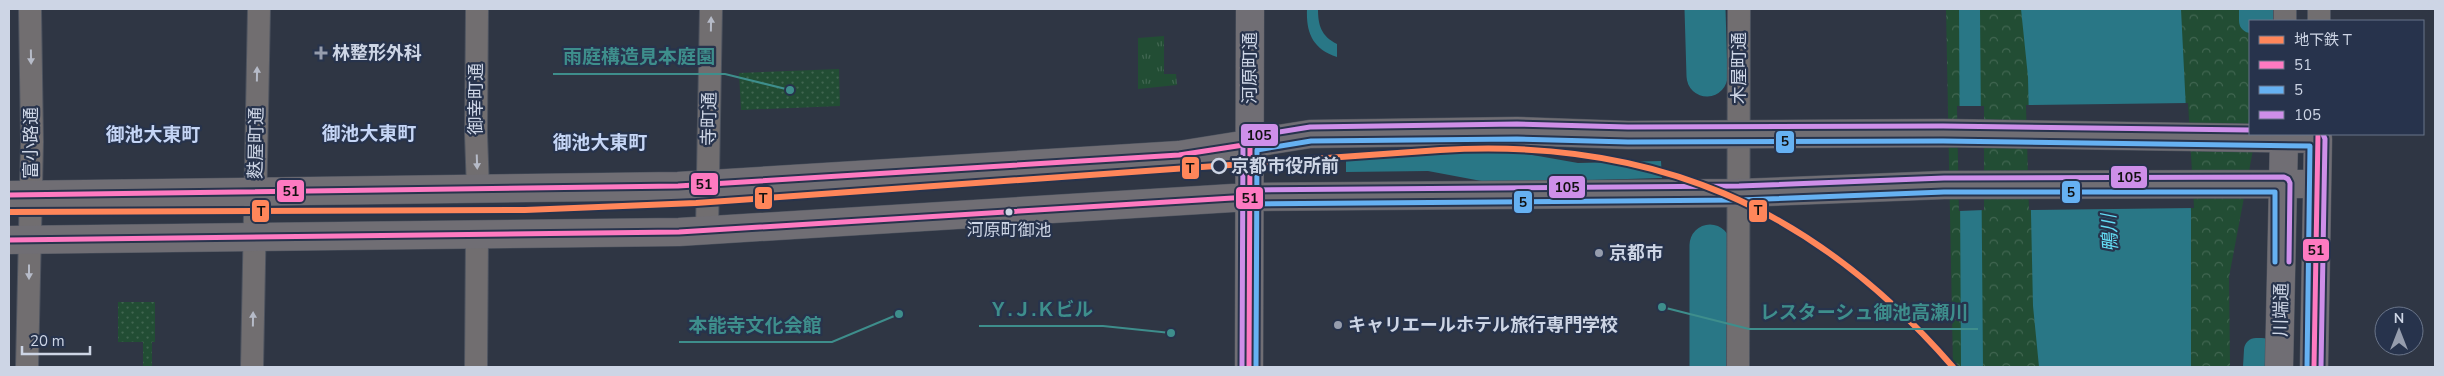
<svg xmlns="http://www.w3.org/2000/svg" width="2444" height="376" font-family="'Nunito Sans','Noto Sans JP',sans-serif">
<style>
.grass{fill:url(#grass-tufts)}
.park{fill:url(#park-crowns)}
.garden{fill:url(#garden-dots)}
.water{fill:#297786}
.pier{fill:#2f3644}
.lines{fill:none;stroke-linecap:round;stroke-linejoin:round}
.canal{stroke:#297786;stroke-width:24}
.river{stroke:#297786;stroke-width:41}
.minor-casing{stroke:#4d535f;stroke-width:24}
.major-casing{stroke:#4d535f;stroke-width:29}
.minor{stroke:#716e70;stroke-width:22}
.major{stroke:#706e74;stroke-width:28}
.bus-1-casing{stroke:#27334c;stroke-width:9}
.bus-2-casing{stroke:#27334c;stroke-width:9}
.bus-3-casing{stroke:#27334c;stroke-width:9}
.bus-1{stroke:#fe7ac1;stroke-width:5}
.bus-2{stroke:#66b1f2;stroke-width:5}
.bus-3{stroke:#ce8fe9;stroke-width:5}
.metro-1-casing{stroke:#27334c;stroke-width:10}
.metro-1{stroke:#ff865a;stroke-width:6}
.oneway{fill:#b6bbc8}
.poi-dot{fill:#969dad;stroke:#27334c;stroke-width:2}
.stop-dot{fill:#27334c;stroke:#cdd5e5;stroke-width:2.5}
.bus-dot{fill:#cdd5e5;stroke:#27334c;stroke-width:2}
.labels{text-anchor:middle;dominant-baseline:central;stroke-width:4.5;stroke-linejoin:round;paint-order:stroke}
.bus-label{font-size:17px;fill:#cdd5e5;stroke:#27334c}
.poi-label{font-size:18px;font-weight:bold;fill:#cdd5e5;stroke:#27334c;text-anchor:start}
.street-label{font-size:18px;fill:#cdd5e5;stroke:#27334c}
.stop-label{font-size:18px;font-weight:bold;fill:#cdd5e5;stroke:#27334c;text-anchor:start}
.neighbourhood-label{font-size:19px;font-weight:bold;fill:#c5d5f5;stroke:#27334c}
.water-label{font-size:19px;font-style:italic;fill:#64ddf5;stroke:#27334c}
.leader{fill:none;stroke:#3e8e8c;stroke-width:2}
.callout-dot{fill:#3e8e8c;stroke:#27334c;stroke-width:2}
.callout-label{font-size:19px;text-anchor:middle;font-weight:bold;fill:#3e8e8c;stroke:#27334c;stroke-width:4.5;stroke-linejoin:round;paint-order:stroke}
.line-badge{stroke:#27334c;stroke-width:2}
.pale-badge-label{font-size:14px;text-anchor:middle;font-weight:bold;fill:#111}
</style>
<defs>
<pattern id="grass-tufts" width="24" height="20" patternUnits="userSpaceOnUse" patternTransform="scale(1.25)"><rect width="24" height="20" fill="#224d34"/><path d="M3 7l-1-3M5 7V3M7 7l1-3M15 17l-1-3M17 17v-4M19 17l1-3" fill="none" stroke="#416651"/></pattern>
<pattern id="park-crowns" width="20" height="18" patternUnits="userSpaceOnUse" patternTransform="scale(1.25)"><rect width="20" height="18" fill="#224d34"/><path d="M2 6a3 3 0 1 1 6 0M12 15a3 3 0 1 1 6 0" fill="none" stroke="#416651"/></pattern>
<pattern id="garden-dots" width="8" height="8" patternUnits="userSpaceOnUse" patternTransform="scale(1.25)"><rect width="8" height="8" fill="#224d34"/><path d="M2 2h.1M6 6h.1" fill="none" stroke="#416651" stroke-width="1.8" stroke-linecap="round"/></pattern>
</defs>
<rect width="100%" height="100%" fill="#2f3644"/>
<path class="grass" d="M1164 36V74H1176L1177 85 1138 89V38Z"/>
<path class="park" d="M1946 9H2272L2271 21H2250V134H2256L2229 277 2230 367H1953Z"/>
<path class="garden" d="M839 69 840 106 741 110 739 73Z
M118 302H155V342H152V366L178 367H143V342H118Z"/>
<path class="water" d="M1307 9H1318C1318 25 1321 36 1337 44V57C1312 49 1306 32 1307 9Z
M1959 9H1980L1983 367H1961Z
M2021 9H2181L2191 211V367H2039L2033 306 2028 77Z
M1516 152 1578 163 1661 161 1662 178 1492 183 1428 171 1346 172V155Z"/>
<path class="pier" d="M2188 103 2194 208 2029 210 2026 105Z
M1957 106H1984V210L1959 211Z"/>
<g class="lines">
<path class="canal" d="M2251 21V9
M2271 21V9
M2255 367 2256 350H2262L2263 367"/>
<path class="river" d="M1705 9 1707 76
M1710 367V245"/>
<g class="minor-casing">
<path id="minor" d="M477 9 476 134 478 190
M2285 21V9
M2319 21V9
M707 230 711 9
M27 367 32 142 30 9
M252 367 259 9
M476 367 477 235
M1738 367 1739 9"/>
</g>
<g class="major-casing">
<path id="major" d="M9 195 678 186 1179 155 1310 134 1517 131 1628 135 1943 133 2318 139 2314 367
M9 240 679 232 1249 197 1739 193 1944 185 2317 184
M1249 367 1250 9
M2279 367 2284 138"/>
</g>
<use href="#minor" class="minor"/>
<use href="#major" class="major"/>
<g class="bus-1-casing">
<path id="bus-1" d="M9 195 678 186 1179 155 1250 144 1249 367
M9 240 679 232 1249 197
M2314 367 2318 134"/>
</g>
<g class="bus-2-casing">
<path id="bus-2" d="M1249 204 1739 200 1944 192H2275V262
M1256 367 1257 150 1311 141 1517 139 1628 142 1943 141 2310 146 2307 367"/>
</g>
<g class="bus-3-casing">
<path id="bus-3" d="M1249 190 1739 186 1944 178 2284 177 2288 179 2290 183 2289 262
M1242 367 1243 144 1248 137 1310 127 1517 124 1628 127 1943 126 2250 130
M2321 367 2325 139 2323 134"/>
</g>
<use href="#bus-1" class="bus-1"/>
<use href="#bus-2" class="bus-2"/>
<use href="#bus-3" class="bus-3"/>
<g class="metro-1-casing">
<path id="metro-1" d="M9 212 525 210 696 203 1440 150C1653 137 1814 207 1953 367"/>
</g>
<use href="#metro-1" class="metro-1"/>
</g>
<defs><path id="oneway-solid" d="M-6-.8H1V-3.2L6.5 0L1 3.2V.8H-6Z" transform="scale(1.25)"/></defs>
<g class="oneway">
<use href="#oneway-solid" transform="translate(711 24) rotate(-89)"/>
<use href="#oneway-solid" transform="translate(31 57) rotate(89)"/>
<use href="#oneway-solid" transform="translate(257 74) rotate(-89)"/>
<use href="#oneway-solid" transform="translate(477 162) rotate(88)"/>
<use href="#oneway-solid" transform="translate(29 272) rotate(90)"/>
<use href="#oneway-solid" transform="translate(253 319) rotate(-89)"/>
</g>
<g class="poi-dot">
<path d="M318.5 45.5h5v5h5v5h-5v5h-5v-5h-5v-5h5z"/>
<circle cx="1599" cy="253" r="5"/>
<circle cx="1338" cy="325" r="5"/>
</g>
<circle class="stop-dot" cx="1219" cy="166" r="7"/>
<circle class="bus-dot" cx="1009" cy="212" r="4.5"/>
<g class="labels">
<g class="bus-label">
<text x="1009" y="230">河原町御池</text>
</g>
<g class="poi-label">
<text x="332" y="53">林整形外科</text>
<text x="1609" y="253">京都市</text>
<text x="1348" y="325">キャリエールホテル旅行専門学校</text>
</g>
<g class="street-label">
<text transform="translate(1250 68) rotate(-90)">河原町通</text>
<text transform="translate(1739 68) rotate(-90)">木屋町通</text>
<text transform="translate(476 99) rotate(-90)">御幸町通</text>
<text transform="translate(709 119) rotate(-89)">寺町通</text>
<text transform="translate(31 143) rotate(-90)">富小路通</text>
<text transform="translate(256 143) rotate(-89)">麩屋町通</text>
<text transform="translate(2281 310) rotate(-89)">川端通</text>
</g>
<g class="stop-label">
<text x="1231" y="166">京都市役所前</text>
</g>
<g class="neighbourhood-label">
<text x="369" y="134">御池大東町</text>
<text x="153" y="135">御池大東町</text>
<text x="600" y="143">御池大東町</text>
</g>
<g class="water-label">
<text transform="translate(2110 233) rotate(-93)">鴨川</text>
</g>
</g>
<path class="leader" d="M790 90L725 74H553M1171 333L1103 326H979M1662 307L1749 329H1978M899 314L832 342H679"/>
<g class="callout-dot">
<circle cx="790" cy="90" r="5"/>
<circle cx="1171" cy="333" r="5"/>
<circle cx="1662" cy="307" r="5"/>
<circle cx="899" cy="314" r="5"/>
</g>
<g class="callout-label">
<text x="639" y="63">雨庭構造見本庭園</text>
<text x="1041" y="316">Ｙ.Ｊ.Ｋビル</text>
<text x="1864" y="319">レスターシュ御池高瀬川</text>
<text x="755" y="332">本能寺文化会館</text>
</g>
<g class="line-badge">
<rect x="1240" y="123" width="39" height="24" rx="5" fill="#ce8fe9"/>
<rect x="1775" y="130" width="20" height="24" rx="5" fill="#66b1f2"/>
<rect x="1181" y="156" width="19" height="24" rx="5" fill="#ff865a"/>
<rect x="2110" y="165" width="38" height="24" rx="5" fill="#ce8fe9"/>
<rect x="690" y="172" width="29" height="24" rx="5" fill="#fe7ac1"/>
<rect x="1548" y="175" width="38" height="24" rx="5" fill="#ce8fe9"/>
<rect x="276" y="179" width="29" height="24" rx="5" fill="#fe7ac1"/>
<rect x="2061" y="180" width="20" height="24" rx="5" fill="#66b1f2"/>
<rect x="1235" y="186" width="29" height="24" rx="5" fill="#fe7ac1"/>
<rect x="754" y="186" width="19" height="24" rx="5" fill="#ff865a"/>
<rect x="1513" y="190" width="20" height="24" rx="5" fill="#66b1f2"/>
<rect x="1748" y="199" width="20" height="24" rx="5" fill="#ff865a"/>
<rect x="251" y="199" width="19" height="24" rx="5" fill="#ff865a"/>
<rect x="2302" y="238" width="28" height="24" rx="5" fill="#fe7ac1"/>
</g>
<g class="pale-badge-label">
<text x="1259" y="140">105</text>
<text x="1785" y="146">5</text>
<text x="1190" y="173">T</text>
<text x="2129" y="182">105</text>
<text x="704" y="189">51</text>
<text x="1567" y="192">105</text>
<text x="291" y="196">51</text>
<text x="2071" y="197">5</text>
<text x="1250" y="203">51</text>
<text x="763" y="203">T</text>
<text x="1523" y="207">5</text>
<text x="1758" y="215">T</text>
<text x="261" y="216">T</text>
<text x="2316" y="255">51</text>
</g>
<rect width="2444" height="376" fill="none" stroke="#cdd5e5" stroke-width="20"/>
<rect x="2249" y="20" width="175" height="115" fill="#27334c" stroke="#697489"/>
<rect x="2259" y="36" width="25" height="8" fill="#ff865a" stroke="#697489"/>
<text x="2294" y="45" font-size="15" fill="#cdd5e5">地下鉄 T</text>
<rect x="2259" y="61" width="25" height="8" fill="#fe7ac1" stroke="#697489"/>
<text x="2294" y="70" font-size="15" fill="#cdd5e5">51</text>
<rect x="2259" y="86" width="25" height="8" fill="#66b1f2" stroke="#697489"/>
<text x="2294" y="95" font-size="15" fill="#cdd5e5">5</text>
<rect x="2259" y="111" width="25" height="8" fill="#ce8fe9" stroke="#697489"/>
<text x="2294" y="120" font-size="15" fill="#cdd5e5">105</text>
<g transform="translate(2399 331)"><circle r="24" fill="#27334c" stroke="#697489"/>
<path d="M0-4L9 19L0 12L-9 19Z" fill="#969dad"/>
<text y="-8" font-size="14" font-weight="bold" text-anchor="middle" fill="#cdd5e5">N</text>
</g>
<path d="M22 346v8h68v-8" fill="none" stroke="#cdd5e5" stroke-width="2.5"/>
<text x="30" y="346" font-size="15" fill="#cdd5e5" stroke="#27334c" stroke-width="4" paint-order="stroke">20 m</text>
</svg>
